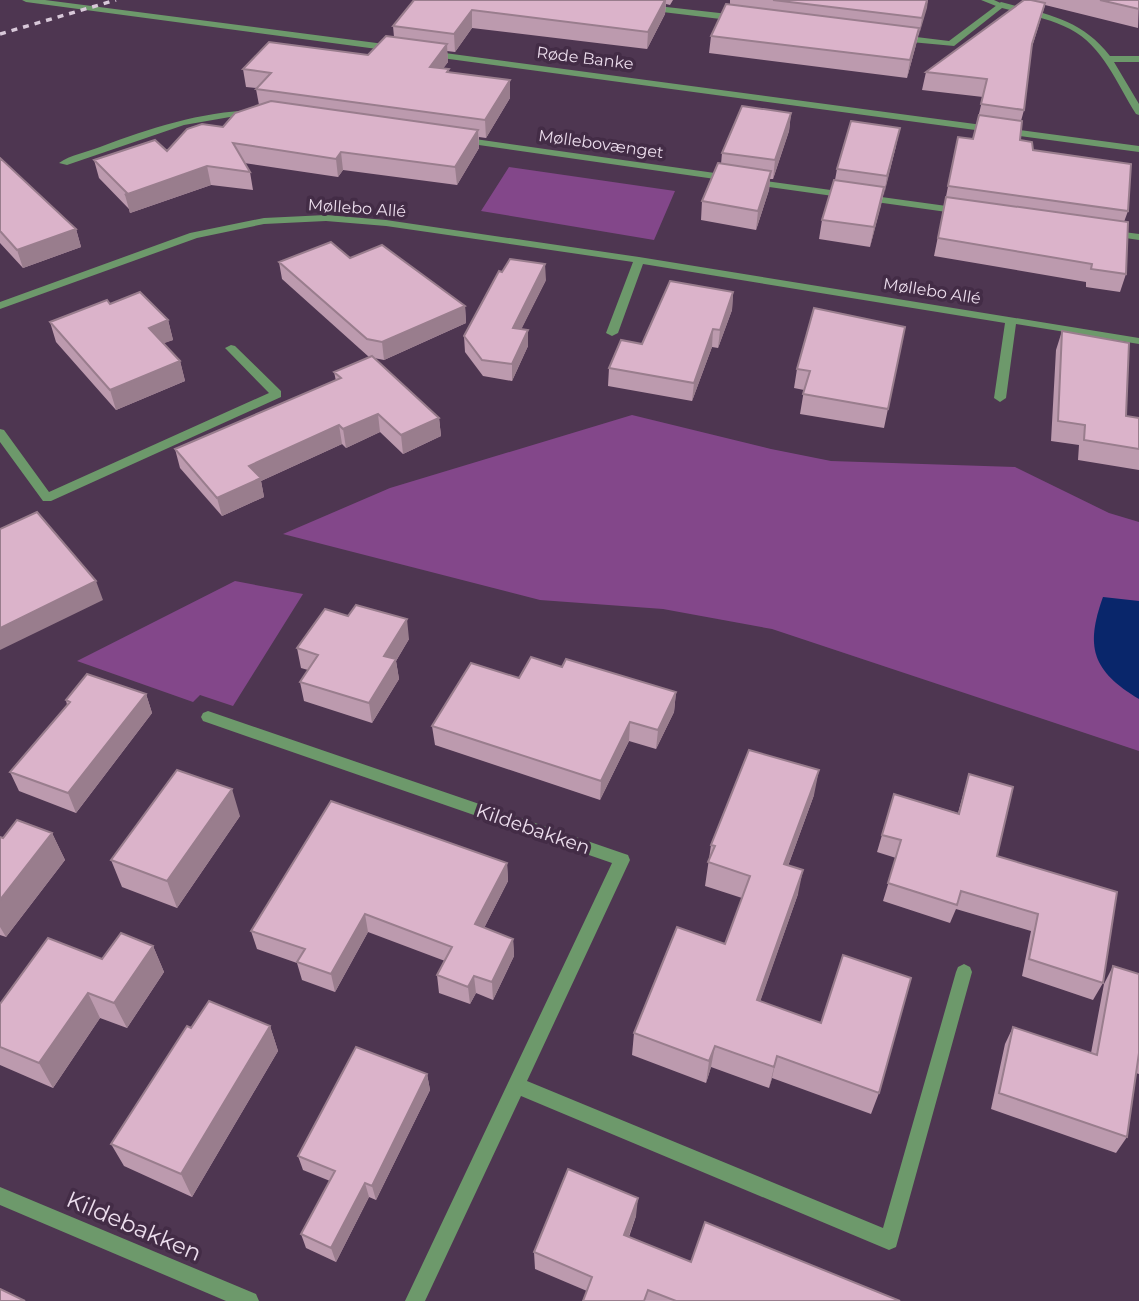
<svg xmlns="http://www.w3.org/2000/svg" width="1139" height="1301" font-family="Montserrat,sans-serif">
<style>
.green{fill:#83478a}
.water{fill:#09266b}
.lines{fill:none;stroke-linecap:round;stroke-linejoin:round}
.service{fill:#6d996b;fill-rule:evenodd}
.minor{fill:#6d996b;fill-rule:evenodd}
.tertiary{fill:#6d996b;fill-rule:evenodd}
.rail{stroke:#d8c8d9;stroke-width:3.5;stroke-dasharray:6 6;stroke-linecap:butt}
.wall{fill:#bc9aae}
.shaded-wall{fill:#997d8d}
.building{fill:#dbb3ca;stroke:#997d8d;stroke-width:2}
.labels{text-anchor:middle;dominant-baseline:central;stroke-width:7;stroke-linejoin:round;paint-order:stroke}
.far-street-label{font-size:16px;fill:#ecdded;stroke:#432c46}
.street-label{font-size:19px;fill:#ecdded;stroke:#432c46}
.near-street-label{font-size:23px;fill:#ecdded;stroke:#432c46}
</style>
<rect width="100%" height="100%" fill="#4e3651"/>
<path class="green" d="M509 167 675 191 654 240 481 211Z
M632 415 771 449 831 461 1015 467 1109 513 1139 522V751L772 629 663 609 540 600 283 534 390 488Z
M235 581 303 594 233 706 200 695 193 702 77 661Z"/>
<path class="water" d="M1103 597 1139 601V699C1092 671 1085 647 1103 597Z"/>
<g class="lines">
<path class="service" d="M981 0H994L1005 5 1001 8Z"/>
<path class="minor" d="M1001 2C1045 14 1081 18 1110 56H1139V62H1114L1139 104V115L1136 114C1117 84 1103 46 1070 29 1049 18 1025 14 1002 8L954 46 900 41 896 38 900 35 949 41Z
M649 5 737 15 741 18 737 21 646 10 645 8Z
M254 110 257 111V115L230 117 184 125 67 165 59 163C70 155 87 152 100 147 150 128 200 112 254 110Z
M461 137 729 175 734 178 729 181 458 142 456 140Z
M752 179 961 208 966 211 961 214 748 184V180Z
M326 215 386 220 639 257 1139 338V344L1016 324 1006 398 1000 402 994 398 1005 323 643 264 618 333 612 336 606 333 633 262 386 226 326 221 264 224 197 238 0 309V302L190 233 264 218Z
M1109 230 1139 234V240L1105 235V231Z
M231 345 235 346 281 391V397L51 501H43L0 442V429L4 430 49 492 269 393 227 350 225 348Z
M208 711 628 855 630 860 527 1081 883 1228 956 972 958 967 964 964 970 967 972 972 896 1247 889 1250 521 1096 425 1301H405L612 863 203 721 201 717 203 713Z
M0 1187 256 1294 259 1301H226L0 1205Z"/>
<path class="tertiary" d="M22 0H45L392 45 396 48 392 51 26 2Z
M430 51 1139 146V152L427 56V52Z"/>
<path class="rail" d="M0 34 116 0"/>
</g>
<path class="wall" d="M414 0H673L670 5 666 4 665 14 647 49 472 28 455 52 447 51 448 62 443 68 449 72 510 98 486 138 479 137V148L457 185 343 170 338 177 244 163 250 172 253 190 211 185 130 213 129 209 99 178 94 160 167 151 223 127 259 105 256 89 257 88 246 87 243 69 368 55 394 37 393 26Z
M730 0H928L907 78 709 53 711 36 730 5Z
M1034 0H1139L1138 28 1045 5 1031 50 1024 110 1021 121 1020 140 1033 150 1128 211 1124 222 1126 274 1120 292 1086 287V282L934 256 958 137 973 139 983 97 922 90 926 72Z
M791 113 789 131 773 179H770L769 190 756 230 701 220 702 201 721 164 722 153Z
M896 146 870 247 819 239 822 220 835 180 837 169Z
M0 158 76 229 81 247 23 268 0 243Z
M350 258 465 306 466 323 384 360 374 358 439 418 441 436 403 454 380 432 346 448 342 444 261 481 264 497 222 516 180 468 175 449 336 381 334 372 369 357 282 279 279 262Z
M546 280 521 329 528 346 512 381 483 376 465 352 464 336Z
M733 292 732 310 718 348 712 347 692 401 608 386 609 368 642 344Z
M110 304 168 320 173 340 163 343 180 361 185 381 116 410 56 342 50 322Z
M905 327 884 428 800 414 804 390 794 388 797 369Z
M1062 331 1126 416 1139 418V470L1078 460 1079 445 1051 441 1056 350Z
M409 639 396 661 399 679 372 723 304 701 300 682 308 670 301 668 297 648Z
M562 667 676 692 674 712 656 749 629 741 600 800 435 745 432 726 519 678Z
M146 694 152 713 76 813 19 791 10 772 67 705 66 700Z
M969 774 997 856 1103 983 1093 1000 1022 976 1031 931 956 909 950 923 883 901 896 858 877 852 894 794 958 813Z
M814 795 788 866 798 894 760 1001 879 1093 871 1114 772 1078 769 1088 711 1067 706 1083 632 1055 634 1033 725 944 742 898 705 886 711 845Z
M240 816 177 908 122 887 111 860Z
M52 833 65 860 6 937 0 935V837L3 838Z
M507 863 508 881 484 928 513 939 514 956 493 1000 476 993 470 1004 439 993 437 975 445 961 368 932 335 992 302 980 297 963 257 949 251 931Z
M153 946 164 972 127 1028 100 1018 53 1088 0 1065V1004Z
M1113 966 1139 974V1074L1136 1073 1127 1137 1116 1153 991 1109 1005 1044 1013 1027 1091 1053 1104 984Z
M270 1026 278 1051 192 1197 124 1166 111 1144 191 1028Z
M427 1074 430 1090 376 1200 369 1197 336 1262 306 1248 301 1234 330 1181 303 1170 298 1156Z
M636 1216 629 1237 691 1262 900 1301H583L587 1291 535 1269 534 1252Z"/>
<path class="shaded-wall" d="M665 0H666L665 14 647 49 648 32Z
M927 0H928L927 8 919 35 922 18Z
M472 10V28L455 52 454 34Z
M919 28 916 45 907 78 910 60Z
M447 44 448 62 432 84 430 67Z
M510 80V98L486 138 485 120Z
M791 113 789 131 773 179 775 160Z
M900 128 896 146 884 195 887 176Z
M478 130 479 148 457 185 455 167Z
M341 152 343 170 338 177 336 159Z
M207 166 211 185 130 213 125 195Z
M771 171 769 190 756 230 758 211Z
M884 187 881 206 870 247 874 227Z
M76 229 81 247 23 268 17 250Z
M545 264 546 280 514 344 513 328Z
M733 292 732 310 718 348 720 330Z
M465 306 466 323 384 360 382 342Z
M168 320 173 340 154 347 149 328Z
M713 329 712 347 692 401 694 383Z
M528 330V346L512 381V364Z
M180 361 185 381 116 410 110 390Z
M378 414 380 432 346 448 343 429Z
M439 418 441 436 403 454 401 435Z
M339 425 342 444 261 481 264 497 222 516 217 498 249 466Z
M96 581 103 600 0 650V628Z
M407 619 409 639 396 661 399 679 372 723 369 703 384 656Z
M676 692 674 712 656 749 658 730Z
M146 694 152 713 76 813 68 793Z
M630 722 629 741 600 800 601 781Z
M819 770 814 795 780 888 784 864Z
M232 789 240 816 177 908 167 881Z
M52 833 65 860 6 937 0 927V900Z
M507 863 508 881 477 942 475 924Z
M803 870 798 894 753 1022 757 1000Z
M365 914 368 932 335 992 331 974Z
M513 939 514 956 493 1000 492 982Z
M153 946 164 972 127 1028 114 1003Z
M474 976 476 993 470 1004 468 987Z
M88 993 100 1018 53 1088 39 1063Z
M270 1026 278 1051 192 1197 181 1174Z
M715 1046 711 1067 706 1083 709 1061Z
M777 1056 772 1078 769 1088 774 1067Z
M427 1074 430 1090 376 1200 372 1186Z
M365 1183 369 1197 336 1262 331 1248Z
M638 1198 636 1216 623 1252 624 1235Z"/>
<path class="building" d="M414 0H665L648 32 472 10 454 34 393 26Z
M773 0H927L922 18Z
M1024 0H1031L1045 3 1032 44 1024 110 981 104 987 79 926 72Z
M1100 0H1139V9Z
M726 4 919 28 910 60 711 36Z
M386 36 447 44 430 67 449 69 447 72 510 80 485 120 256 89 271 73 243 69 269 42 368 55Z
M271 101 478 130 455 167 341 152 336 159 233 143 250 172 207 166 125 195 127 193 94 160 155 140 167 151 187 129 202 124 223 127 235 113Z
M742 106 791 113 775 160 722 153Z
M979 115 1022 121 1020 140 1032 142 1033 150 1131 164 1128 211 948 186 958 137 973 139Z
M851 121 900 128 887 176 837 169Z
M0 158 76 229 17 250 0 231Z
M718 163 771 171 758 211 702 201Z
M834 180 884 187 874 227 822 220Z
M946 197 1128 222 1126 274 1091 269 1092 264 938 238Z
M331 242 350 258 382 245 465 306 382 342 367 339 279 262Z
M510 259 545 264 513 328 528 330 512 364 482 360 464 336 499 271 502 272Z
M670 281 733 292 720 330 713 329 694 383 609 368 621 340 642 344Z
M140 292 168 320 149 328 180 361 110 390 50 322 107 300 110 304Z
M814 308 905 327 888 409 803 394 810 371 797 369Z
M1062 331 1129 343 1126 416 1139 418V449L1084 440 1085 425 1058 421Z
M372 356 439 418 401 435 378 414 343 429 339 425 249 466 261 478 217 498 175 449 341 378 334 372Z
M37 512 96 581 0 628V529Z
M356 605 407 619 384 656 396 659 369 703 300 682 318 655 297 648 325 609 348 616Z
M531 657 562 667 566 659 676 692 658 730 630 722 601 781 432 726 471 663 519 678Z
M87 674 146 694 68 793 10 772 70 702 66 700Z
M749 750 819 770 784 864 803 870 757 1000 821 1023 843 955 911 978 879 1093 777 1056 774 1067 715 1046 709 1061 634 1033 677 927 725 944 750 876 708 862 715 846 711 845Z
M177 770 232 789 167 881 111 860Z
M969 774 1013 787 997 856 1117 892 1103 983 1029 959 1038 914 961 891 957 905 888 883 901 840 882 835 894 794 959 814Z
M331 801 507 863 475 924 513 939 492 982 474 976 468 987 437 975 452 947 365 914 331 974 297 962 305 949 251 931Z
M17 820 52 833 0 900V837L3 838Z
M121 933 153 946 114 1003 88 993 39 1063 0 1047V1004L48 938 102 959Z
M1113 966 1139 974V1053L1127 1137 999 1093 1013 1027 1097 1055Z
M209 1001 270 1026 181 1174 111 1144 187 1026 191 1028Z
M356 1047 427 1074 372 1186 365 1183 331 1248 301 1234 335 1171 298 1156Z
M568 1169 638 1198 624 1235 691 1262 705 1222 900 1301H676L648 1290 644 1301H583L592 1277 534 1252Z
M0 1289 25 1301H0Z"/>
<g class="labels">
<g class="far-street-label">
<text transform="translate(585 58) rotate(7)">Røde Banke</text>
<text transform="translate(601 144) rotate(8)">Møllebovænget</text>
<text transform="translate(357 208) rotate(4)">Møllebo Allé</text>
<text transform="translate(932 291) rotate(9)">Møllebo Allé</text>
</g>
<g class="street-label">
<text transform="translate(533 829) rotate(19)">Kildebakken</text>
</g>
<g class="near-street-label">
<text transform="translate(134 1226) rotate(23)">Kildebakken</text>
</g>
</g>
</svg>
